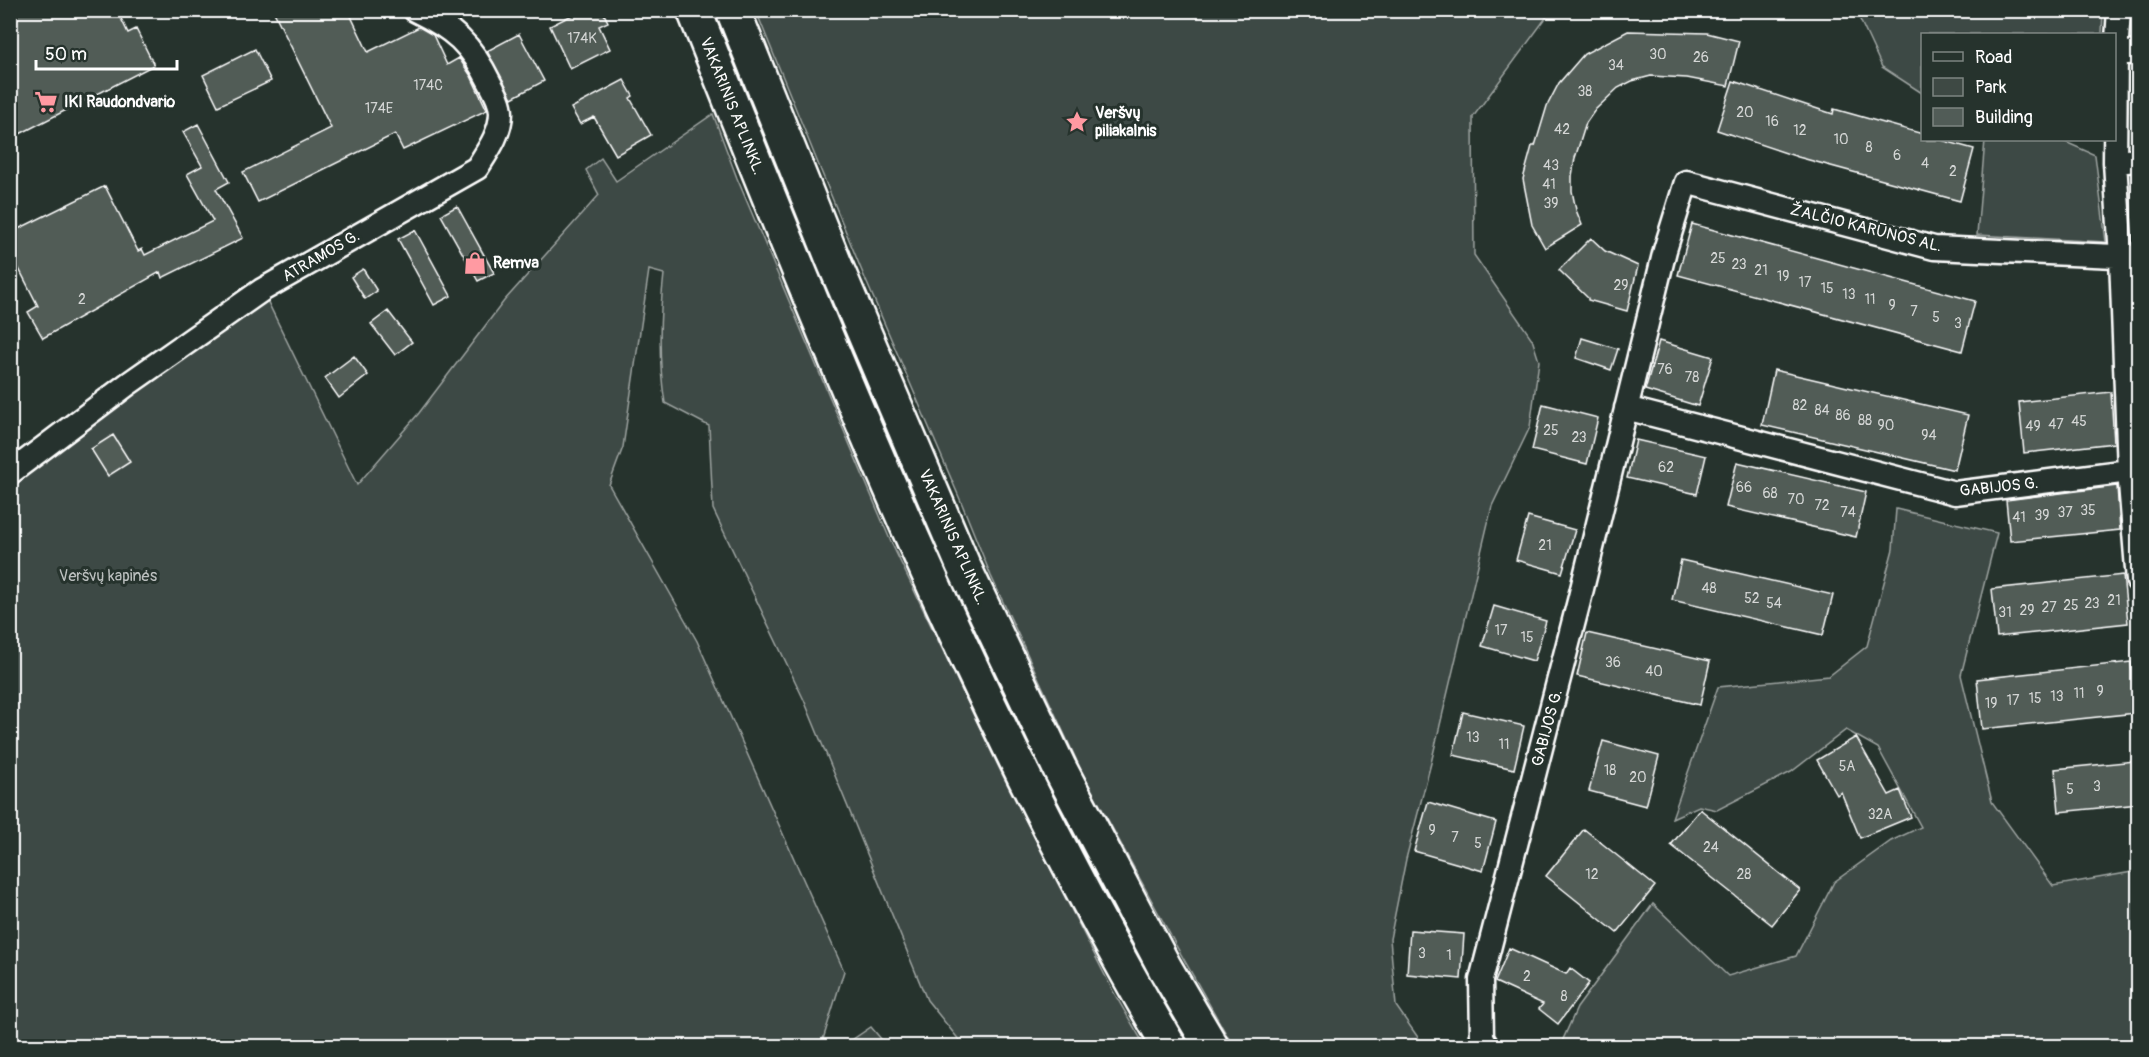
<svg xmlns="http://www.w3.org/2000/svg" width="2149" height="1057" font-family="Pangolin,sans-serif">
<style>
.green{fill:#3e4944;stroke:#9ea4a2;stroke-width:1.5}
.building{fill:#515c57;stroke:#fff;stroke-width:1.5}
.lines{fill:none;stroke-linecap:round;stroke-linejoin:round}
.minor-casing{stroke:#fff;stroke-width:27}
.trunk-casing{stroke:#fff;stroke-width:38}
.minor{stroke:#26332d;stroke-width:22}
.trunk{stroke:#26332d;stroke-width:33}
.labels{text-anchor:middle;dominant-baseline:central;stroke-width:6;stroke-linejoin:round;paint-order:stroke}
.number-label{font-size:14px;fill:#d4d6d5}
.poi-label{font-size:16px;font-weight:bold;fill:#fff;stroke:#26332d;text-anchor:start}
.street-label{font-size:16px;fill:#fff;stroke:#26332d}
.park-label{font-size:16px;fill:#bbbfbe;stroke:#26332d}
</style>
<rect width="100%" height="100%" fill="#26332d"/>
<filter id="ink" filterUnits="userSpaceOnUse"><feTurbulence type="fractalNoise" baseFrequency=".0167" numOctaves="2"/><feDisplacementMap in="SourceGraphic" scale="12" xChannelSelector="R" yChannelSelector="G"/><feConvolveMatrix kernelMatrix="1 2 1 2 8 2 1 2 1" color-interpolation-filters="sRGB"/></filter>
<g filter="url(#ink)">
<path class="green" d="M756 11H1551L1473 117 1474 255 1532 339 1539 361 1530 427 1492 506 1431 763 1406 859 1390 939 1396 1006 1424 1046H1233L1178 949 1082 772 991 576 962 504 861 269Z
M1856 11H2103L2102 34H1922V93L1882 67Z
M745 68 1195 1046H1185L1146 979 993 681 888 444 736 71Z
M713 114 737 178 891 542 1002 774 1114 993 1145 1046H964L927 1000 804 700 713 509 709 426 665 403C658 360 659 318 664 274L649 270 623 447 609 485 697 641 844 971 821 1046H11V473L262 290 357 485 419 413 504 301 599 195 586 170 601 158 616 181Z
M1985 140H2061L2095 155 2106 242 1977 235Z
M1896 509 1997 533 1961 675 1992 802 2053 886 2138 871V1046H1560L1577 1008 1653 904 1728 976 1796 956 1834 882 1891 841 1921 827 1878 748 1846 730 1791 772 1717 810 1699 806 1672 818 1718 687 1829 676 1867 646 1893 549Z
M871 1027 887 1046H843Z"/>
<path class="building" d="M10 10H117L128 33 136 29 154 65 10 139Z
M273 10H348L368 52 419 27 433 35 447 65 459 58 471 76 487 110 403 150 395 134 258 202 243 172 331 128Z
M582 10H602L608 22 599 26 610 49 570 69 550 26Z
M1628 31 1707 33 1739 41 1728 86 1687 78 1651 76 1632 81 1618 88 1595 110 1586 123 1575 158 1572 176V191L1576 210 1582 225 1545 248 1532 225 1523 179 1532 146H1535L1547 106 1559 83 1584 54Z
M519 34 544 81 512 98 487 51Z
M255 49 271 81 218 106 203 75Z
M624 80 633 96 630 98 651 135 616 155 594 117 580 124 571 108Z
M1733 81 1833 114 1834 109 1923 134V140H1941L1974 149 1960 201 1798 157 1717 130Z
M198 124 229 182 216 189 243 238 162 278 160 272 43 338 28 312 38 306 10 251V233L105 186 138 251 142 249 145 255 213 221 187 174 202 166 183 132Z
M457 206 494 273 478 281 441 215Z
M1692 224 1975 301 1962 351 1678 275Z
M415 230 451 296 434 305 398 239Z
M1591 238 1605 251 1638 266 1627 311 1588 300V298L1559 270Z
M363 269 377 291 365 299 351 277Z
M388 311 412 342 395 355 371 324Z
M1582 338 1618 349 1611 370 1576 358Z
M1659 341 1713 357 1698 406 1645 390Z
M354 356 368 375 339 398 325 378Z
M1774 370 1968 415 1955 470 1762 425Z
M2111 392 2114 443 2024 453 2019 402Z
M1543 404 1598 418 1587 464 1532 450Z
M113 435 130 462 108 476 91 449Z
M1636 440 1706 456 1697 494 1627 478Z
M1737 462 1866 492 1856 537 1726 507Z
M2117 486 2120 530 2010 541 2006 500Z
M1528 517 1575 530 1562 573 1516 560Z
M1681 560 1833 595 1823 635 1672 600Z
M2123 575 2128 623 1997 637 1992 589Z
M1494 606 1546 621 1534 661 1482 646Z
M1587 633 1710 661 1700 705 1577 676Z
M2131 662 2136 713 1982 729 1977 679Z
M1463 712 1524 726 1514 769 1453 755Z
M1856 737 1889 795 1900 790 1911 817 1860 838 1841 792 1837 795 1817 760Z
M1603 741 1659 756 1646 806 1589 791Z
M2135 761 2139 804 2059 812 2055 769Z
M1428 802 1496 822 1483 871 1414 851Z
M1700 809 1800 890 1772 925 1671 845Z
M1584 829 1655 886 1617 933 1546 876Z
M1410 930 1464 934 1461 979 1407 974Z
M1509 948 1566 974 1570 968 1589 983 1558 1024 1539 1009 1543 1004 1495 982Z"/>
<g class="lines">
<g class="minor-casing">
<path id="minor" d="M2119 10 2116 54 2115 162 2121 257 2129 471 2138 581
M2116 54 2138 52
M2115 162 2138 160
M1626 408 1955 493 2129 471
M10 473 128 384 262 290 477 168C487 152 501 133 501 113 501 103 495 92 490 83 471 44 454 29 415 10
M1487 1046 1482 1038 1481 980 1579 601 1665 250 1686 182 1934 248 2138 257"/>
</g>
<g class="trunk-casing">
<path id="trunk" d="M694 10C835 363 977 719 1169 1046
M733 10 834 262 963 565 1060 769 1165 968 1211 1046"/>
</g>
<use href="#minor" class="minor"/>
<use href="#trunk" class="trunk"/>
</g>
</g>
<defs>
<g id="supermarket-bare" transform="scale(1.8)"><path d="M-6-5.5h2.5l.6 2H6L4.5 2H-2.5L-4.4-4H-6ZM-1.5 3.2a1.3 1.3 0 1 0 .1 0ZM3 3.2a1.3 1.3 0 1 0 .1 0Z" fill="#ff9aa2" stroke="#26332d" stroke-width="2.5" paint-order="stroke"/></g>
<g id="sight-bare" transform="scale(1.8)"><path d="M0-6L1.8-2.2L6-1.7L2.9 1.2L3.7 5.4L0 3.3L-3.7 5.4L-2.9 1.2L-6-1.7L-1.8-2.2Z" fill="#ff9aa2" stroke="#26332d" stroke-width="2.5" paint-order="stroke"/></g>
<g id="shop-bare" transform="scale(1.8)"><path d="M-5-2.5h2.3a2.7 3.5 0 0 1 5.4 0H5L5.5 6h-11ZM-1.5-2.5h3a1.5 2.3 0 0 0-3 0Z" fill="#ff9aa2" stroke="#26332d" stroke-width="2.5" paint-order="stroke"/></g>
</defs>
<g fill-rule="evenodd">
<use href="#supermarket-bare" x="46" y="102"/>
<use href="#sight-bare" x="1077" y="122"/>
<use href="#shop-bare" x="475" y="263"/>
</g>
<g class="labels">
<g class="number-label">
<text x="582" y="38">174K</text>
<text x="1658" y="54">30</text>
<text x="1701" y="57">26</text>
<text x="1616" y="65">34</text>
<text x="428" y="85">174C</text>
<text x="1585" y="91">38</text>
<text x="379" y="108">174E</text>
<text x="1745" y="112">20</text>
<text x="1772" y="121">16</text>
<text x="1562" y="129">42</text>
<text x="1800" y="130">12</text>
<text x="1841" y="139">10</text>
<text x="1869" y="147">8</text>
<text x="1897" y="155">6</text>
<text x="1925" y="163">4</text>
<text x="1551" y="165">43</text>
<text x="1953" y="171">2</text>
<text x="1549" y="184">41</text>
<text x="1551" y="203">39</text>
<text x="1718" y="258">25</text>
<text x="1739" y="264">23</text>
<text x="1761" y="270">21</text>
<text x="1783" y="276">19</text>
<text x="1805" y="282">17</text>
<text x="1621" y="285">29</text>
<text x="1827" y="288">15</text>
<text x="1849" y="294">13</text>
<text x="82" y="299">2</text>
<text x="1870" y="299">11</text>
<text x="1892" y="305">9</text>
<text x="1914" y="311">7</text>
<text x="1936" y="317">5</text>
<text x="1958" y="323">3</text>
<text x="1665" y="369">76</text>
<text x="1692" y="377">78</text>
<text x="1800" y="405">82</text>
<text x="1822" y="410">84</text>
<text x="1843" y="415">86</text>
<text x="1865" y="420">88</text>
<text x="2079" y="421">45</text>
<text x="2056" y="424">47</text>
<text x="1886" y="425">90</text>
<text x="2033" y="426">49</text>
<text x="1551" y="430">25</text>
<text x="1929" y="435">94</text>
<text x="1579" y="437">23</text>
<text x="1666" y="467">62</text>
<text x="1744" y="487">66</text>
<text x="1770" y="493">68</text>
<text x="1796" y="499">70</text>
<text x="1822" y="505">72</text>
<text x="2088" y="510">35</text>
<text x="1848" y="512">74</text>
<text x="2065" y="512">37</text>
<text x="2042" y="515">39</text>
<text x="2019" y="517">41</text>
<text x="1545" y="545">21</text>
<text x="1709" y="588">48</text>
<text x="1752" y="598">52</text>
<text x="2114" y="600">21</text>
<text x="1774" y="603">54</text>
<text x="2092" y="603">23</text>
<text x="2071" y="605">25</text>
<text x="2049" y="607">27</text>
<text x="2027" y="610">29</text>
<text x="2005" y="612">31</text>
<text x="1501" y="630">17</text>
<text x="1527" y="637">15</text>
<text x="1613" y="662">36</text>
<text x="1654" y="671">40</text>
<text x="2100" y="691">9</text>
<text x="2079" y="693">11</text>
<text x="2057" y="696">13</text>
<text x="2035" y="698">15</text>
<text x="2013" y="700">17</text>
<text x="1991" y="703">19</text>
<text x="1473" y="737">13</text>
<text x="1504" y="744">11</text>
<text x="1847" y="766">5A</text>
<text x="1610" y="770">18</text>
<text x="1638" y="777">20</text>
<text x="2097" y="786">3</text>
<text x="2070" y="789">5</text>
<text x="1880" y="814">32A</text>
<text x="1432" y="830">9</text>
<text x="1455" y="837">7</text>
<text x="1478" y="843">5</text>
<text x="1711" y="847">24</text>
<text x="1592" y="874">12</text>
<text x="1744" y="874">28</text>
<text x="1422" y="953">3</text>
<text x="1449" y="955">1</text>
<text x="1527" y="976">2</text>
<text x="1564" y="996">8</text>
</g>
<g class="poi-label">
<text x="64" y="102">IKI Raudondvario</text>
<text x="1095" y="113">Veršvų<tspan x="1095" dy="18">piliakalnis</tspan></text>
<text x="493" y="263">Remva</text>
</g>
<g class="street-label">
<text transform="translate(732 106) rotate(68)">VAKARINIS APLINKL.</text>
<text transform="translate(1866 228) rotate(14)">ŽALČIO KARŪNOS AL.</text>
<text transform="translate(321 256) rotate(-30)">ATRAMOS G.</text>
<text transform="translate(1999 487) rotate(-6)">GABIJOS G.</text>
<text transform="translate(953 537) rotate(66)">VAKARINIS APLINKL.</text>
<text transform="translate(1547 728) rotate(-75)">GABIJOS G.</text>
</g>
<g class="park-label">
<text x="108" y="576">Veršvų kapinės</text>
</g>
</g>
<rect width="2149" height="1057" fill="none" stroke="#26332d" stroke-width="36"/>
<rect x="18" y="18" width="2113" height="1021" fill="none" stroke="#fff" stroke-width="2" filter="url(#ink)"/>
<rect x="1921" y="33" width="195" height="108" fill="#26332d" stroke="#7d8581" stroke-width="1.5"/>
<rect x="1933" y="52" width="30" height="9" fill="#26332d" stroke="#7d8581" stroke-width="1.5"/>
<text x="1975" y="63" font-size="18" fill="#ffffff">Road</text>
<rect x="1933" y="78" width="30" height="18" fill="#3e4944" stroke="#7d8581" stroke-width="1.5"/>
<text x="1975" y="93" font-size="18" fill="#ffffff">Park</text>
<rect x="1933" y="108" width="30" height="18" fill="#515c57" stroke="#7d8581" stroke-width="1.5"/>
<text x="1975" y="123" font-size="18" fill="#ffffff">Building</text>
<path d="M36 60v9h141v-9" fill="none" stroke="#ffffff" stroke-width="3"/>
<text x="45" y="60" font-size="18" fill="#ffffff" stroke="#26332d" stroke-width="4.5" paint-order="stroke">50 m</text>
</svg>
